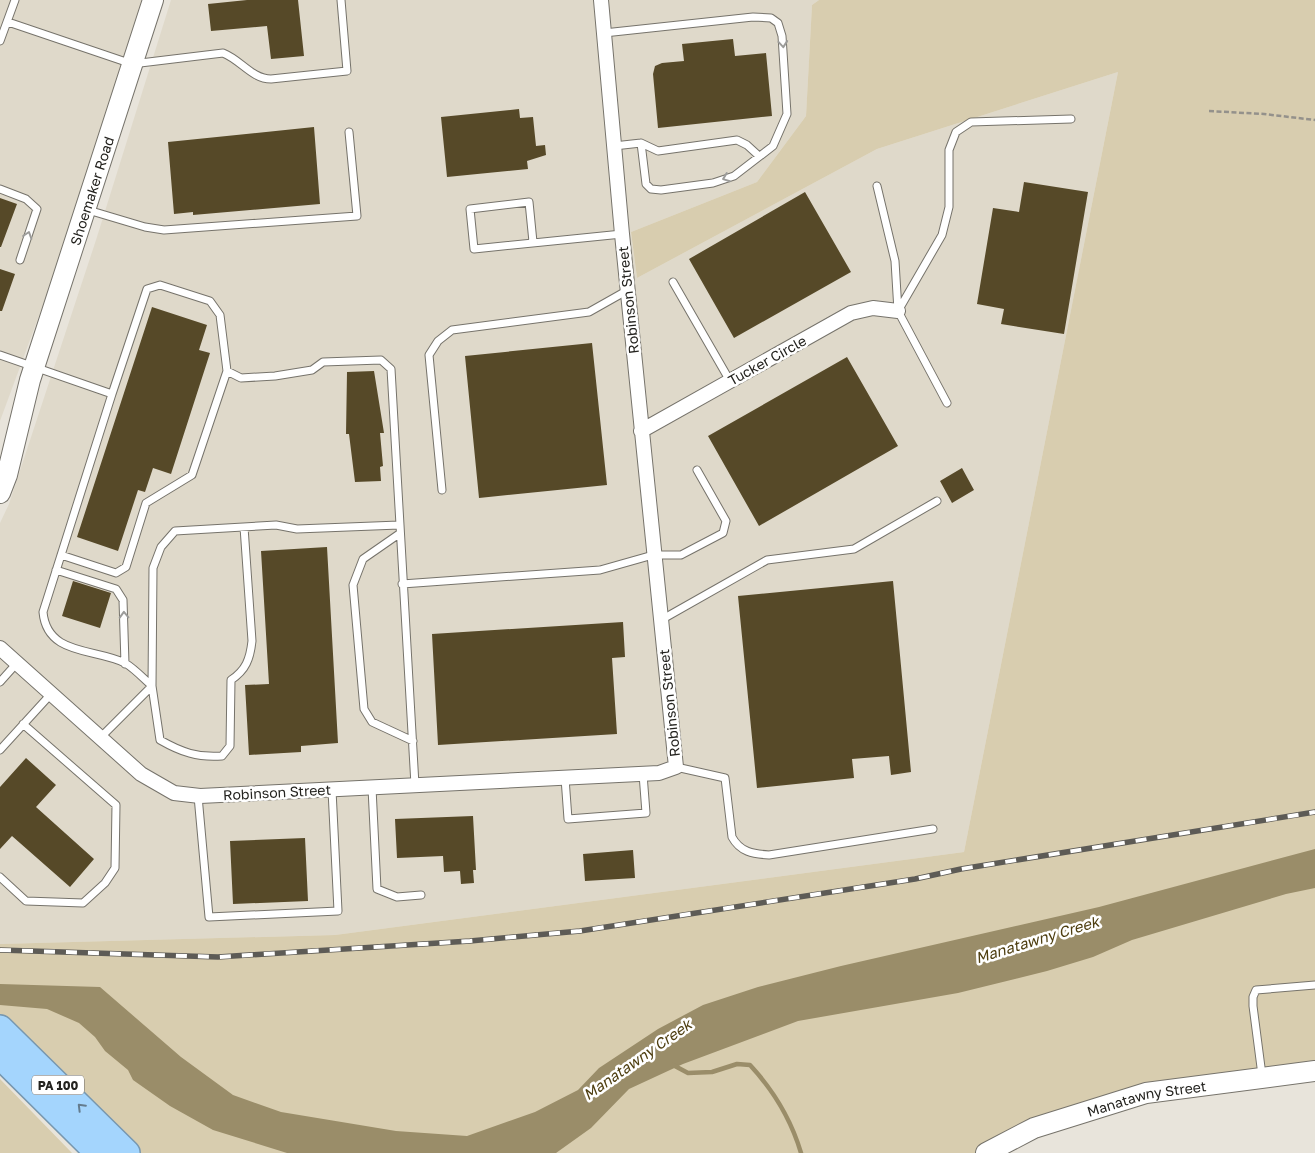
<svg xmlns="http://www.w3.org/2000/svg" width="1315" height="1153" font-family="'Golos Text',sans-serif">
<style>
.built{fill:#dfd9ca}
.green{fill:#d8cdaf}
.water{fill:#9a8d69}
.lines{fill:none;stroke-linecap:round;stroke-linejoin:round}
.stream{stroke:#9a8d69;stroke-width:4.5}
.building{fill:#564928}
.lane-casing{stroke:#76736b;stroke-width:9}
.street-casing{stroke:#76736b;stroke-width:16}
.secondary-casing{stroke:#76736b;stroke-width:22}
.highway-casing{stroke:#7797af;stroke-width:28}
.path{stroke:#94918b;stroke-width:2.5;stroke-dasharray:5 2.5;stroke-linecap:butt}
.lane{stroke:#fff;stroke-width:7}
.street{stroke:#fff;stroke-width:14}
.secondary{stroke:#fff;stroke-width:20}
.highway{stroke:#a4d5fd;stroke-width:25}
.rail-casing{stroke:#5d5b56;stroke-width:5.5}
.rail{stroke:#fff;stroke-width:4;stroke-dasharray:11;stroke-linecap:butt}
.oneway{stroke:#9c9c9a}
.oneway2{stroke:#647c8e}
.labels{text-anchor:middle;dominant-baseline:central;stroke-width:5;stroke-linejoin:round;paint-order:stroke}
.shield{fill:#fff;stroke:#666562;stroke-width:1}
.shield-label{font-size:12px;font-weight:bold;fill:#24231f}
.street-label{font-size:14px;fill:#24231f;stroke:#fff}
.water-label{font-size:15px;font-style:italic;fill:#4e3e10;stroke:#fff}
</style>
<rect width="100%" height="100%" fill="#e8e4db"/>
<path class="built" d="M0 0H153L132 64 0 421Z
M171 0H819L812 5 806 116 757 182 631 232 637 278 877 149 1118 72 964 852 335 935 0 944V523L9 504 96 240Z"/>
<path class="green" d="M819 0H1315V1071L1146 1093 994 1153H138L0 1023V944L335 935 964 852 1118 72 877 149 637 278 631 232 757 182 806 116 812 5Z
M0 1079 72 1153H0Z"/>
<path class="water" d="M1315 849V888L1286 894 1132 940 1093 957 1047 971 958 993 798 1021 683 1064 629 1089 591 1128 556 1153H287L213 1130 170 1106 133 1080 128 1070 105 1051 95 1037 79 1023 47 1009 0 1005V984L100 987 181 1057 233 1095 281 1112 396 1131 467 1136 535 1112 578 1090 599 1068 658 1029 703 1005 758 987 841 966 1099 907Z"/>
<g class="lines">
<path class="stream" d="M673 1065 688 1073 712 1072 737 1064 750 1065C774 1091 791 1119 801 1153"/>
</g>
<path class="building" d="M247 0H298L304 56 271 59 267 26 211 31 208 4Z
M733 39 735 56 766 53 772 116 658 128 653 74 655 66 662 63 684 61 682 44Z
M519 109 520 118 533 117 536 146 545 145 546 155 527 161 528 169 447 177 441 117Z
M314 127 320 204 193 215V212L174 214 168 142Z
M1024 182 1088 192 1064 334 1001 324 1004 309 977 304 993 208 1019 212Z
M805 192 851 272 734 338 689 259Z
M0 198 17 204 1 247H0Z
M0 269 15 274 2 311H0Z
M152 307 207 325 199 350 210 353 171 474 153 468 145 492 138 490 118 551 77 537Z
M592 343 607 485 479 498 465 356Z
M847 357 898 446 759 526 708 436Z
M374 371 384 433H380L383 466 380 467 381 481 355 482 349 434H346L347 372Z
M962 468 974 490 952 503 940 481Z
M327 547 338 743 301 746V752L249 755 245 685 269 684 261 551Z
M73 581 111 593 100 628 62 616Z
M893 581 911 772 891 775 889 756 852 759 854 778 757 788 738 596Z
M623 622 625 657 612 658 617 734 438 745 432 634Z
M26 758 56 785 36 807 94 859 70 887 12 836 0 849V787Z
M473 816 476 870H473L474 883 461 884 460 871 444 872 443 856 397 858 395 819Z
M305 838 308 901 233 904 230 841Z
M633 850 635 878 585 881 583 854Z"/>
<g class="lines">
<g class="lane-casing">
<path id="lane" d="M8 22 132 64 223 53C241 60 252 79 271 79L347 71 341 0
M604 33 753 17 771 18 778 23 782 36 787 114 773 146 734 176 713 183 661 190 651 189 646 184 641 143
M0 41 15 0
M614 146 641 143 658 151 737 140 747 145 759 156
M877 186 895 261 898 311 947 403
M0 189 26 199 37 209 20 260
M88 210 145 227 164 230 357 216 349 132
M533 242 529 202 470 209 474 249 622 234
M673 282 730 381
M898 311 942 235 949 207V150L956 132 971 122 1071 119
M0 355 112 394 43 612C47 656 95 648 125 663 135 669 144 679 152 686L160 740C181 752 198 758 222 756L230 746 231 680C246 670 250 659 252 641L244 527
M112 394 147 289 160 285 210 301 220 315 227 371 241 378 275 376 312 370 323 362 381 360 391 369 415 785
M442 490 429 355 438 341 452 330 589 312 628 290
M399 534 363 559 353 585 364 709 372 722 413 741
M61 555 116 573 126 567 146 503 192 475 227 371
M56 570 116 589 123 600 125 664
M402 584 600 570 653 555H681L723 533 726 521 697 470
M661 620 767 560 854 549 937 501
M0 682 17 663
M100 738 152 686 153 568 161 547 175 531 276 525 297 529 399 525
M0 750 51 694
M676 767 725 778 732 837C740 852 753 854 769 855L933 829
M565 778 568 819 646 813 643 774
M372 788 377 889 397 897 421 895
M198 796 209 917 338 911 332 790
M0 877 26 901 83 903 105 883 115 868 116 805 23 724
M1262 1075 1253 1006V997L1256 990 1315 985"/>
</g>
<g class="street-casing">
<path id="street" d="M641 431 851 313 873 308 898 311
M0 648 141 774 174 793 200 796 659 773 676 767 622 234 601 0"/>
</g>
<g class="secondary-casing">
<g id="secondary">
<path id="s1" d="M0 493 7 475 30 380 153 0"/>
<path id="s2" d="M986 1153 1034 1128 1146 1093 1315 1071"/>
</g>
</g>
<g class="highway-casing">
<path id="highway" d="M0 1028 127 1153
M0 1056 98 1153"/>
</g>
<path class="path" d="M1209 111 1264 114 1315 120"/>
<use href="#lane" class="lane"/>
<use href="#street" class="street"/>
<use href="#secondary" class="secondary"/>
<use href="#highway" class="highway"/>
<g class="rail-casing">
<path id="rail" d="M0 950 218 957 470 941 580 931 915 879 961 869 1315 812"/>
</g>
<use href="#rail" class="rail"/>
</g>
<defs><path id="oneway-chevron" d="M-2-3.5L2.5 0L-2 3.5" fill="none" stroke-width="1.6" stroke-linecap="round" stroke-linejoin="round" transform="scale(1.25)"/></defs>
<g class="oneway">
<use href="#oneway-chevron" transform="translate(783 44) rotate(85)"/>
<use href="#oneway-chevron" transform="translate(726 178) rotate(159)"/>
<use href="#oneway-chevron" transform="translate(28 235) rotate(-72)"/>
<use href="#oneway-chevron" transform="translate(124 615) rotate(-92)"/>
</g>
<use class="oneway2" href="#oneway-chevron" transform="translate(81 1107) rotate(-135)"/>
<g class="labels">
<rect class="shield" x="32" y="1075.5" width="52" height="19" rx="4"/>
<g class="shield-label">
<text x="58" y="1085">PA 100</text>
</g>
<g class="street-label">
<text stroke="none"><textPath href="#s1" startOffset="316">Shoemaker Road</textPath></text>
<text transform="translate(628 300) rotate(-96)">Robinson Street</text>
<text transform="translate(767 360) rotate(-29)">Tucker Circle</text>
<text transform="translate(669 703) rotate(-96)">Robinson Street</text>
<text transform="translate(277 792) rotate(-3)">Robinson Street</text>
<text stroke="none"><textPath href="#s2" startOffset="171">Manatawny Street</textPath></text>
</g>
<g class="water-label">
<text transform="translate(1037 939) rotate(-17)">Manatawny Creek</text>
<text transform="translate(637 1059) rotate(-35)">Manatawny Creek</text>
</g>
</g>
</svg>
